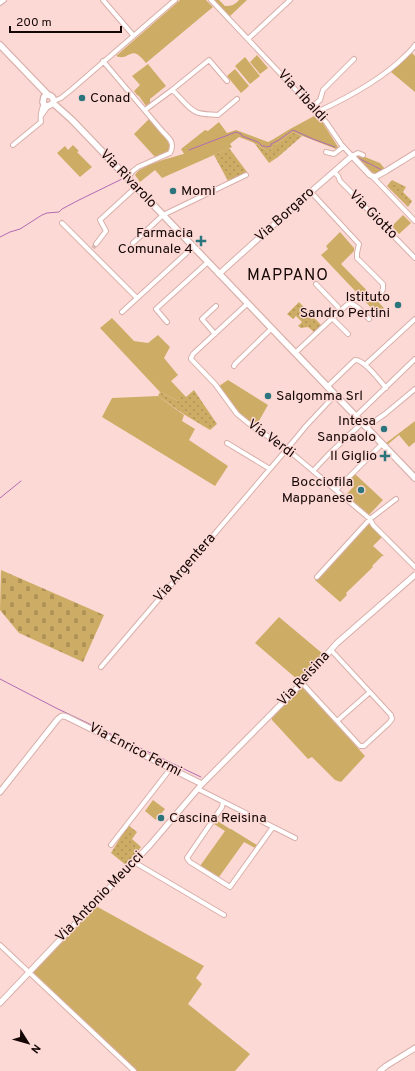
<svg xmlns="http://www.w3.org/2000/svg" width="415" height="1071" font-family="Overpass,sans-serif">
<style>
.green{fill:#cdad65}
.cemetery{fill:url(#cemetery-stones)}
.garden{fill:url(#garden-dots)}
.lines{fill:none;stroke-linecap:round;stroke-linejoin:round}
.stream{stroke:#b16bb3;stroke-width:1}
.minor-tunnel{stroke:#d9bab6;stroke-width:4;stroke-dasharray:4 2;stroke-linecap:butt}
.minor-casing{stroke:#d9afaa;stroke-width:6}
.tertiary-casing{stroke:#d9afaa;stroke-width:7}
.secondary-casing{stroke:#d9afaa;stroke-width:8}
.minor{stroke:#fff;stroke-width:4}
.tertiary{stroke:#fff;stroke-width:5}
.secondary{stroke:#fff;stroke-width:5.5}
.poi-dot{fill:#2c757d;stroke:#fcd9d5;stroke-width:1.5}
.labels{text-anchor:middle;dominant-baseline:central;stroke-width:3;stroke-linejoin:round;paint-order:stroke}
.street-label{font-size:14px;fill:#150706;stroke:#fcd9d5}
.poi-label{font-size:14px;fill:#150706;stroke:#fcd9d5;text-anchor:end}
.quarter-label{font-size:16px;letter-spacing:1px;fill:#150706;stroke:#fcd9d5}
</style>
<defs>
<pattern id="cemetery-stones" width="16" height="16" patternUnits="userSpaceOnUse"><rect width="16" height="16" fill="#cdad65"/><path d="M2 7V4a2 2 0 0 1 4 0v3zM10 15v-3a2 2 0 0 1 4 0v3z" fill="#af9356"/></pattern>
<pattern id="garden-dots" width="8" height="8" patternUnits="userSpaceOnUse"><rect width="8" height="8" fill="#cdad65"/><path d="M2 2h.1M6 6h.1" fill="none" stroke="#af9356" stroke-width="1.8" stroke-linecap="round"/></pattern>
</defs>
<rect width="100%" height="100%" fill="#fcd9d5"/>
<path class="green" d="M180 0H206L213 7 146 63C130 42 130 62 116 56Z
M213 0H219L225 6C231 6 235 5 239 0H247L229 17Z
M411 52 415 56V92L391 72Z
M257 55 268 68 260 74 250 62Z
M245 57 260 76 250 84 235 66Z
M148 64 166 86 150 99V104L146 106 139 96 137 95 134 91 140 85 132 76Z
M235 69 249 86 241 93 227 76Z
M316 115 323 123 338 147 336 149 295 133 292 132 268 151 252 142 239 137 230 144 232 147 162 178 155 170 140 182 135 175C140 165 173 157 184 154L181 149 205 130 208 131 219 122 227 133 236 130 268 142 272 140 290 129Z
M149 119C154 125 174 143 169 150 167 154 159 155 155 157L134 134Z
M73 145 79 151 77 152 92 167 80 177 57 153 65 146 68 150Z
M360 155 380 163 385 169 378 173H372L357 158 358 156Z
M403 215 411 223 399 234 392 226Z
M340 232 354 248V251L341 264 384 308 378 315 321 255 328 249 326 246Z
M112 318 134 341 148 343 158 335 170 347 164 358 178 375 171 381 186 397 178 401 160 392 100 328Z
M228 380 268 405 256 426 246 419 235 409 219 386Z
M158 396 184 415 182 421 195 429 189 440 228 466 215 486 102 417 112 398Z
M415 421V442L409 447 399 435 387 445 386 443Z
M355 474 383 500 369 515 346 495 354 486 349 480Z
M369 522 372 527 382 537 373 546 384 556H382L372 566 373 567 346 593 347 595 340 602 315 580Z
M279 617 323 654 298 680 255 643Z
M302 686 365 756 341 782 335 780 312 757 308 759 272 720V717Z
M153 800 165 809 156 820 145 811Z
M216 820 230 829H231L257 845 255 848 244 842 219 877 200 866 225 831 214 824Z
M93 904 96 906 204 966 196 978 202 984 188 1004 250 1054 235 1071H134L29 972Z"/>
<path class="cemetery" d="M1 570 104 615 83 662 19 633 0 610Z"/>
<path class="garden" d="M292 132 302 136 278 157 269 163 255 144 268 151Z
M229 148 247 172 228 181 214 155Z
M392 180 406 187 403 192 412 201 408 207 387 186Z
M299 302 321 325 314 332 308 327 301 328 298 326 302 322 296 316 293 319 287 314Z
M194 390 217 424 210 430 185 415 158 396 160 392 178 401 181 397H186Z
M128 825 137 832 132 839 141 847 126 865 111 853Z"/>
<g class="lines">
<path class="stream" d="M189 150 236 132 241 134 242 136 258 142 262 146H265L266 147 271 146V144L279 140 293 130 313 139 335 147
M358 158 382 170
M0 237 10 232 20 229 42 215 47 213 59 212 62 209 79 200 122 179
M0 498 21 481
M0 679 56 708 201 777"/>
<path class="minor-tunnel" d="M93 248 96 244"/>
<g class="minor-casing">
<path id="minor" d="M103 0 133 35
M211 0 326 122 341 144 352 156 358 153 363 155
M0 3 4 0
M248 39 290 0
M103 61 163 132C170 139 175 143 170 153L138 167 133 171 127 178
M172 90 209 60 227 81
M54 101 61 98 71 90 175 0
M312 107 320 100 323 90 354 59
M145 110 172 90C181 97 186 107 196 112 202 115 212 114 218 115L237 99
M317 112C347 98 381 80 404 57 408 53 412 50 415 45
M41 116 48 106
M13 145 41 122C40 115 41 110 44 104
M326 152 334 154 343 147
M334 172 338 176 340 181 349 190 415 258
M372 176 415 221
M311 192 359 244 357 253V258L383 284V289L378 299
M62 223 137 298
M133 243 163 215 246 175
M96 244 106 231 100 220 136 187
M247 304 193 354 191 358V359L215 384 237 414 248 423 287 449 370 519 373 525 415 567
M122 312 193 247
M339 312 349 303C358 305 363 313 369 319
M332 318 348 334
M167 322 156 309 208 262
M215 334 202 319 216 306
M295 353 339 312 338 307 316 284
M365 365 415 319
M234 366 235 364 272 328
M327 387 355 360C365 360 379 380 386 388
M356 416 415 359
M366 427 385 414 415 389
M227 443 270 469
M313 471 329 454 362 423
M336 490 382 444
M317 577 370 519 396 499
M101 667 287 449 306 426 335 395
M302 683 360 746H364L389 723 392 719 391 715 331 650
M337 721 370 692
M198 789 295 838
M223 802 222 807 187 858 190 862 230 887 273 827
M111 845 171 768
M134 862 224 915
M0 945 134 1071"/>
</g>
<g class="tertiary-casing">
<path id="tertiary" d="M219 274 290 210 352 156 370 175 375 177 386 171 415 153
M0 792 57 720C61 716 62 715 67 717L202 784
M0 1003 150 845 202 784 302 683 337 643 415 575
M380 1071 386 1066 415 1048"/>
</g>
<g class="secondary-casing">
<path id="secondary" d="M0 45 48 95C53 96 55 100 52 104L48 106 44 105 43 102 44 97
M53 103 72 120 415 478"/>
</g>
<use href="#minor" class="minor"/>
<use href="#tertiary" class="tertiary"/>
<use href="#secondary" class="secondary"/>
</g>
<g class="poi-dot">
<circle cx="82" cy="98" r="4"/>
<circle cx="173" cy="191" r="4"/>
<path d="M199 235h4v4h4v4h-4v4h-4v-4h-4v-4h4z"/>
<circle cx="398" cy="305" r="4"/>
<circle cx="268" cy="396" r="4"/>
<circle cx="384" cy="429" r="4"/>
<path d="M383 450h4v4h4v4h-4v4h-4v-4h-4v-4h4z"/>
<circle cx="361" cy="490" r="4"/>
<circle cx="161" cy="818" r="4"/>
</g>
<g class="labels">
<g class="street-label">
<text transform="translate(302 96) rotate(47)">Via Tibaldi</text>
<text transform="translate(128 179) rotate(46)">Via Rivarolo</text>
<text transform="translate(285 215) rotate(-42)">Via Borgaro</text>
<text transform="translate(373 215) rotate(45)">Via Giotto</text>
<text transform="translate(271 439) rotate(36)">Via Verdi</text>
<text transform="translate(185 568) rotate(-49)">Via Argentera</text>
<text transform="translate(304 679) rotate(-47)">Via Reisina</text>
<text transform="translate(135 750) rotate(27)">Via Enrico Fermi</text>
<text transform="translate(100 897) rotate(-46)">Via Antonio Meucci</text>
</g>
<g class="poi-label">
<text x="90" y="98" text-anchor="start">Conad</text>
<text x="181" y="191" text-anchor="start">Momi</text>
<text x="193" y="233">Farmacia<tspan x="193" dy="16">Comunale 4</tspan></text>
<text x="390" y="297">Istituto<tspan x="390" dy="16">Sandro Pertini</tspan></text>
<text x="276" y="396" text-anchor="start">Salgomma Srl</text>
<text x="376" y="421">Intesa<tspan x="376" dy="16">Sanpaolo</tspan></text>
<text x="377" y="456">Il Giglio</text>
<text x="353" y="482">Bocciofila<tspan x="353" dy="16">Mappanese</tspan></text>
<text x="169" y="818" text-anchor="start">Cascina Reisina</text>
</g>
<g class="quarter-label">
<text x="288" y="276">MAPPANO</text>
</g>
</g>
<g transform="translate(28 1043) rotate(127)" stroke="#fcd9d5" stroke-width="3" paint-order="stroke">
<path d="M0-3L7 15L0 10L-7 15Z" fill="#150706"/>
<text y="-6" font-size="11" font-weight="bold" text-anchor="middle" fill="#150706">N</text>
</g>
<path d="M10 26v6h111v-6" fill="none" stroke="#150706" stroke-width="2"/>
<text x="16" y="26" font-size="12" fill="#150706" stroke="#fcd9d5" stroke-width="3" paint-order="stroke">200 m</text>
</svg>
